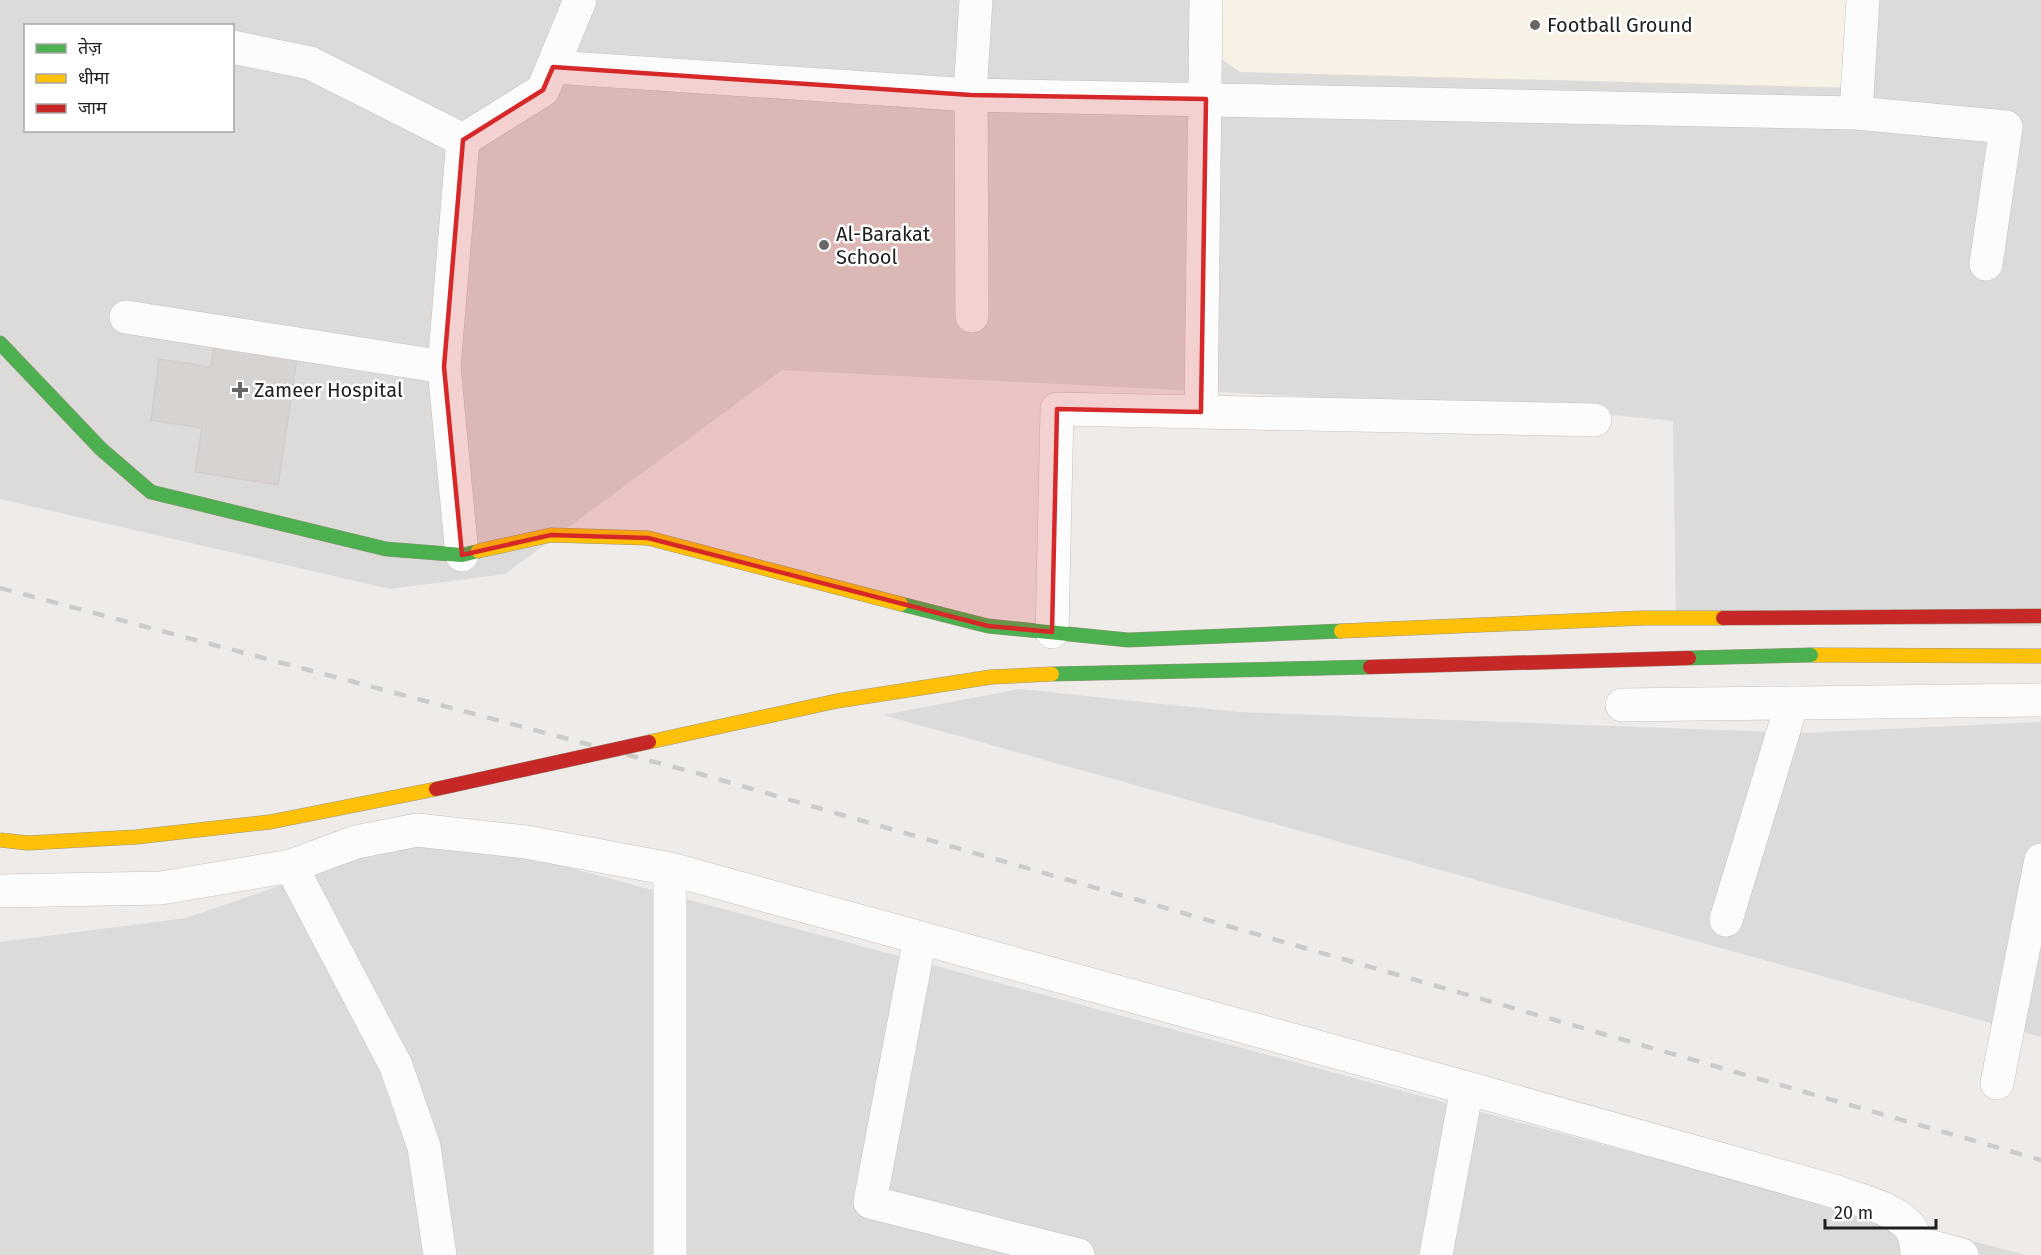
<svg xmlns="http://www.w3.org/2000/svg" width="2041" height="1255" font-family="'Fira Sans','Noto Sans Devanagari',sans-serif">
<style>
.residential{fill:#dddbda;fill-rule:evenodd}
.education{fill:#f7f2e5}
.building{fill:#d7d3d1;stroke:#d2ccca;stroke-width:1.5}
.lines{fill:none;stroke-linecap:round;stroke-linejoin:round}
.street-casing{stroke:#c4c2c1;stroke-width:34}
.fast-casing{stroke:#9a957f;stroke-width:15}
.slow-casing{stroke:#9a957f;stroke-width:15}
.jam-casing{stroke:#9a957f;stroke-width:15}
.street{stroke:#fcfcfc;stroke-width:33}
.fast{stroke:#4caf50;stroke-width:14}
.slow{stroke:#ffc107;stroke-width:14}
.jam{stroke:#c62828;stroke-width:14}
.rail{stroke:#cbcbca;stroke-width:4.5;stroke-dasharray:12 12;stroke-linecap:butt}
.fast-bridge-casing{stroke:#9a957f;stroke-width:15;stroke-linecap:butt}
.slow-bridge-casing{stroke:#9a957f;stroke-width:15;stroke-linecap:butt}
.jam-bridge-casing{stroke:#9a957f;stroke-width:15;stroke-linecap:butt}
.fast-bridge{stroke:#4caf50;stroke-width:14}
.slow-bridge{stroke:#ffc107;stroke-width:14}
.jam-bridge{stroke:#c62828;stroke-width:14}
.marked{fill:#d62828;fill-opacity:0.2;stroke:#d62828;stroke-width:4.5;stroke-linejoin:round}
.poi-dot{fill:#686766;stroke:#fff;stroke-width:2}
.labels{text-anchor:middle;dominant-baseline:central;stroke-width:5;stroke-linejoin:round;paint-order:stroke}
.poi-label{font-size:20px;fill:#202020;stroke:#fff;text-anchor:start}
</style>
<rect width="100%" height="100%" fill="#eeebe9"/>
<path class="residential" d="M0 0H2041V626L1676 622 1673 421 1552 409 782 370 505 574 390 589 0 499ZM26 26H232V130H26Z
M1019 689 1238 712 1802 733 2041 722V1037L883 715Z
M436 832 1615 1148 2026 1255H0V942L186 918Z"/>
<path class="education" d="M1210 0H1864L1857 88 1240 72 1207 49Z"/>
<path class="building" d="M216 332 299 345 278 485 195 472 202 428 151 420 159 359 211 367Z"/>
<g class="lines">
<g class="street-casing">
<path id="street" d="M232 47 310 63 463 140
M553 67 971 95 1856 113 2006 127 1986 264
M1856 113 1863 0
M972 316 971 78 976 0
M126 317 444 367
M1201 412 1206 0
M462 555 444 367 463 140 543 90 580 0
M1052 632 1057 409 1595 420
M1622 705 2041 700
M291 866 396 1066 424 1147 440 1255
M670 869V1255
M0 891 161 888 291 866 356 842 417 830 526 842 670 869 1467 1088 1837 1192C1859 1200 1890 1207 1907 1224 1915 1231 1917 1245 1917 1255
M1726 920 1792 703
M920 938 870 1202 1078 1255
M1997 1083 2041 860
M1917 1243 1962 1255
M1436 1255 1467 1088"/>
</g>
<g class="fast-casing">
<path id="fast" d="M0 343 101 449 151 492 386 549 462 555 478 551
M901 604 988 626 1128 640 1341 631"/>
</g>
<g class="slow-casing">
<path id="slow" d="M478 551 551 535 648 538 901 604
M1341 631 1643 618H1723
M1811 655 2041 656"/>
</g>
<g class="jam-casing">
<path id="jam" d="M1723 618 2041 616"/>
</g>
<use href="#street" class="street"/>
<use href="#fast" class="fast"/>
<use href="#slow" class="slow"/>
<use href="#jam" class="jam"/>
<path class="rail" d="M0 588 700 774 2041 1160"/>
<g class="fast-bridge-casing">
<path id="fast-bridge" d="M1689 658 1811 655
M1052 674 1370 667"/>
</g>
<g class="slow-bridge-casing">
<path id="slow-bridge" d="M649 742 837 701 991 677 1052 674
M0 840 28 843 136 837 270 822 436 789"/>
</g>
<g class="jam-bridge-casing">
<path id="jam-bridge" d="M1370 667 1689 658
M436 789 649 742"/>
</g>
<use href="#fast-bridge" class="fast-bridge"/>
<use href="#slow-bridge" class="slow-bridge"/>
<use href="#jam-bridge" class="jam-bridge"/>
</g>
<path class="marked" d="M553 67 971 95 1206 99 1201 412 1057 409 1052 632 988 626 648 538 551 535 462 555 444 367 463 140 543 90Z"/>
<g class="poi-dot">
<circle cx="1535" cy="25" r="6"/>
<circle cx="824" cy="245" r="6"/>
<path d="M237 381h6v6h6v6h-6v6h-6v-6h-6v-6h6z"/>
</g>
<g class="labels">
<g class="poi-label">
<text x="1547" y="25">Football Ground</text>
<text x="836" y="234">Al-Barakat<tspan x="836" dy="23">School</tspan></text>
<text x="254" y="390">Zameer Hospital</text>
</g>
</g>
<rect x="24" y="24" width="210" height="108" fill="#ffffff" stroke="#a6a6a6" stroke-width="1.5"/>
<rect x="36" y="44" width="30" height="9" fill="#4caf50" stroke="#a6a6a6" stroke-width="1.5"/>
<text x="78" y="54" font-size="18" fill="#202020">तेज़</text>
<rect x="36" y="74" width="30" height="9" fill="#ffc107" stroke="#a6a6a6" stroke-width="1.5"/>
<text x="78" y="84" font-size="18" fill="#202020">धीमा</text>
<rect x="36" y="104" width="30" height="9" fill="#c62828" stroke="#a6a6a6" stroke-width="1.5"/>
<text x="78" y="114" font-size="18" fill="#202020">जाम</text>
<path d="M1825 1219v9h111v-9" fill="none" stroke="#202020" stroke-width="3"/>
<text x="1834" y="1219" font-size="18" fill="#202020" stroke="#ffffff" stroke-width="4.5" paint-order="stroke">20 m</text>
</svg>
